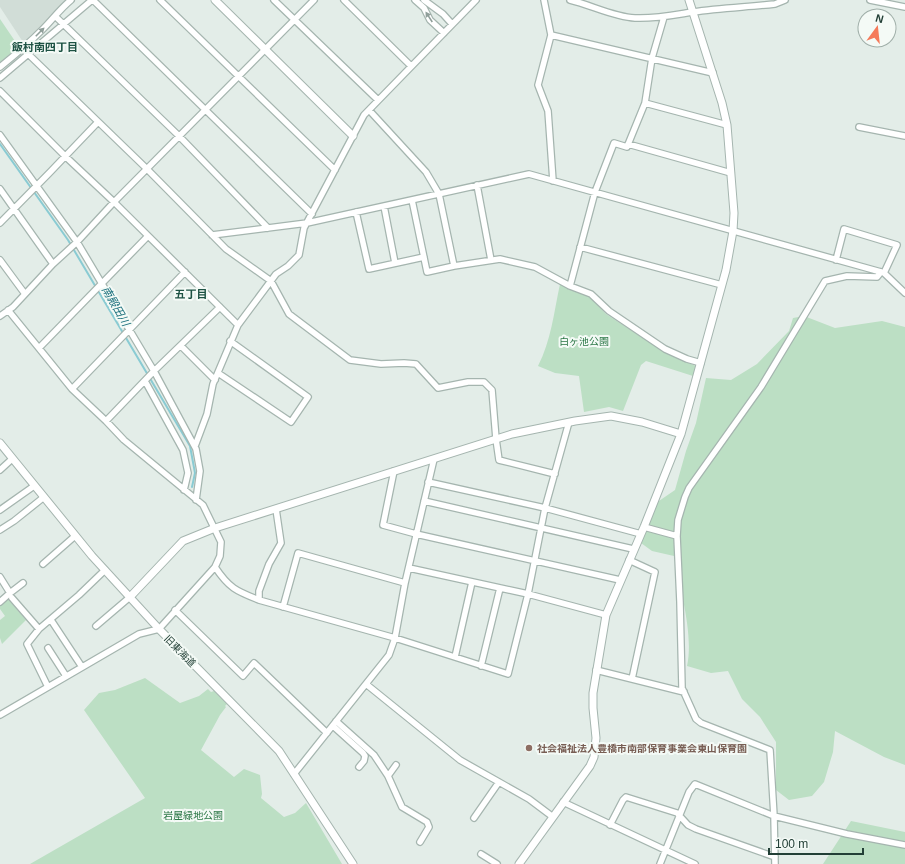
<svg xmlns="http://www.w3.org/2000/svg" width="905" height="864" font-family="Helvetica,'Noto Sans JP',sans-serif">
<style>
.built{fill:#d1ddd7}
.green{fill:#bcdfc4}
.lines{fill:none;stroke-linecap:round;stroke-linejoin:round}
.stream{stroke:#8acbd3;stroke-width:2}
.minor-casing{stroke:#a5b5af;stroke-width:8}
.tertiary-casing{stroke:#a5b5af;stroke-width:9}
.minor{stroke:#fff;stroke-width:5.5}
.tertiary{stroke:#fff;stroke-width:7}
.oneway{fill:#909f9a}
.education-dot{fill:#8d6e63;stroke:#f4faf6;stroke-width:1.5}
.labels{text-anchor:middle;dominant-baseline:central;stroke-width:4;stroke-linejoin:round;paint-order:stroke}
.park-label{font-size:10px;fill:#2b7746;stroke:#f4faf6}
.street-label{font-size:10px;fill:#223f36;stroke:#f4faf6}
.education-label{font-size:10px;font-weight:bold;fill:#785e54;stroke:#f4faf6;text-anchor:start}
.neighbourhood-label{font-size:11px;font-weight:bold;fill:#1d5243;stroke:#f4faf6}
.water-label{font-size:11px;font-style:italic;fill:#1b707d;stroke:#f4faf6}
</style>
<rect width="100%" height="100%" fill="#e3ede8"/>
<path class="built" d="M0 0H67L59 6 44 24 23 42 0 7Z"/>
<path class="green" d="M0 19 19 47 0 62Z
M560 284 590 297 606 314 658 348 672 356 696 366 693 376 646 361 641 365 623 411 609 407 584 412 579 376 555 373 538 366C551 341 554 312 560 284Z
M804 316 835 328 882 321 905 327V765L884 757 835 731 833 752 824 782 812 796 789 800 776 790V742L760 717 742 699 728 671 711 673 687 666C694 635 680 589 674 556L652 551 641 543 656 503 675 490 686 451 696 423 706 378 731 380 757 364 789 331 793 318Z
M7 598 26 620 2 644 0 638V620L5 616 0 609V604Z
M145 678 180 703 199 696 208 689 211 692 214 691 227 704 225 706 226 707 220 715 201 750 234 777 244 769 260 775 262 794 261 798 284 817 295 813 306 803 342 864H30L145 798 84 710 99 693 115 690Z
M851 821 905 832V864H823Z"/>
<g class="lines">
<path class="stream" d="M0 144 68 240 190 446 195 473 192 487"/>
<g class="minor-casing">
<path id="minor" d="M93 0 312 214
M160 0 335 170
M274 0 378 100
M344 0 411 66
M415 0 424 8 430 20 444 33
M424 0 443 14 452 24
M544 0 551 35 538 85 548 111 553 181
M570 0C591 5 614 17 635 18 655 19 674 15 693 12 720 8 748 7 775 4L785 0
M870 0 905 7
M55 16 179 136 268 228
M551 35 713 73
M23 49 147 169 226 249 271 281 289 314 350 360 381 364 404 363 416 364 438 388 468 382H484L492 390 496 439 499 460 555 474
M0 67C15 55 29 43 43 29 53 19 60 9 71 0
M0 78 92 0
M0 91 66 157 114 202 238 325
M645 103 727 125
M369 110 426 172 439 194 454 266
M859 127 905 136
M0 135 77 242 154 371 196 449 200 471 196 500
M628 144 731 173
M477 185 491 260
M0 189 53 264
M412 200 427 272 454 266 500 259 535 267 570 286 591 294 609 311 665 349 687 359 701 363
M384 206 395 263
M356 212 369 269 424 257
M0 223C33 190 66 156 98 122
M212 235 307 223 529 174 881 272 884 273 905 293
M580 247 722 285
M0 260 25 294
M836 260 844 229 897 245 884 273
M570 286 595 192 614 143 627 147 645 103 652 58 664 17
M0 316 13 307 53 264 77 242 114 202 314 0
M181 346 215 380
M39 348 148 236
M218 373 291 422 308 397 230 341
M145 381 183 450 188 473 184 490
M72 389 185 272
M106 421 154 371 220 307
M195 446 207 414 213 384 238 325 276 274 288 266 299 255 304 228 364 115 476 0
M0 470 12 459
M394 471 383 525 416 534 620 580
M428 482 545 508 641 534
M424 501 633 549
M276 509 281 543 269 564 259 591V600L395 638 508 674 528 594 545 508 569 422
M0 510 34 486
M644 527 677 536
M0 530 14 521 44 497
M629 560 655 572 632 679
M43 564 75 536
M215 567C229 588 236 591 259 600
M409 568 528 594 606 615
M0 577 10 593 23 583
M12 598 39 629 79 595 105 570
M0 602 10 593
M283 607 298 553 405 583
M175 610 243 676 254 663 327 733
M51 620 82 667
M96 626 130 597
M39 629 27 644 48 687
M48 648 66 676
M455 657 472 582
M481 666 500 588
M596 670 684 692
M366 684 460 760 529 799 553 817
M0 715 139 634 159 629 215 567 220 556 221 542 203 505 124 440 106 421 72 389 8 310
M336 721 374 755 388 776 402 807 427 822 429 827 420 842
M333 726 363 753 365 756 364 761 359 767
M294 774 389 655 395 638 405 583 434 459
M388 776 396 765
M563 802 695 864
M474 818 499 782
M610 825 623 800 626 797 677 813 688 825 696 829 775 857
M481 854 497 864
M660 864 689 792 695 784 774 816 847 834 905 845
M775 864 774 816 770 750 701 723 696 719 682 688 680 602 677 536 678 520 685 497 689 488 761 387 825 281 847 276 877 277 881 272"/>
</g>
<g class="tertiary-casing">
<path id="tertiary" d="M215 0 353 136
M0 443 92 556 159 629 279 751 353 864
M130 597 183 541 215 528 512 434 575 421 611 416 642 422 681 434
M519 864 590 766 594 757 596 738 593 708V693L606 615 644 527 681 434 726 270 733 231 734 213 727 125 722 103 689 0"/>
</g>
<use href="#minor" class="minor"/>
<use href="#tertiary" class="tertiary"/>
</g>
<defs><path id="oneway-solid" d="M-6-.8H1V-3.2L6.5 0L1 3.2V.8H-6Z"/></defs>
<g class="oneway">
<use href="#oneway-solid" transform="translate(429 17) rotate(-123)"/>
<use href="#oneway-solid" transform="translate(40 32) rotate(-45)"/>
</g>
<circle class="education-dot" cx="529" cy="748" r="4"/>
<g class="labels">
<g class="park-label">
<text x="584" y="341">白ヶ池公園</text>
<text x="193" y="815">岩屋緑地公園</text>
</g>
<g class="street-label">
<text transform="translate(180 651) rotate(45)">旧東海道</text>
</g>
<g class="education-label">
<text x="537" y="748">社会福祉法人豊橋市南部保育事業会東山保育園</text>
</g>
<g class="neighbourhood-label">
<text x="45" y="47">飯村南四丁目</text>
<text x="191" y="294">五丁目</text>
</g>
<g class="water-label">
<text transform="translate(116 306) rotate(60)">南殿田川</text>
</g>
</g>
<g transform="translate(877 28) rotate(15)"><circle r="19" fill="#f4faf6" stroke="#a0afa9"/>
<path d="M0-3L7 15L0 10L-7 15Z" fill="#f57a5a"/>
<text y="-6" font-size="11" font-weight="bold" text-anchor="middle" fill="#223f36">N</text>
</g>
<path d="M769 848v6h94v-6" fill="none" stroke="#223f36" stroke-width="2"/>
<text x="775" y="848" font-size="12" fill="#223f36" stroke="#f4faf6" stroke-width="3" paint-order="stroke">100 m</text>
</svg>
